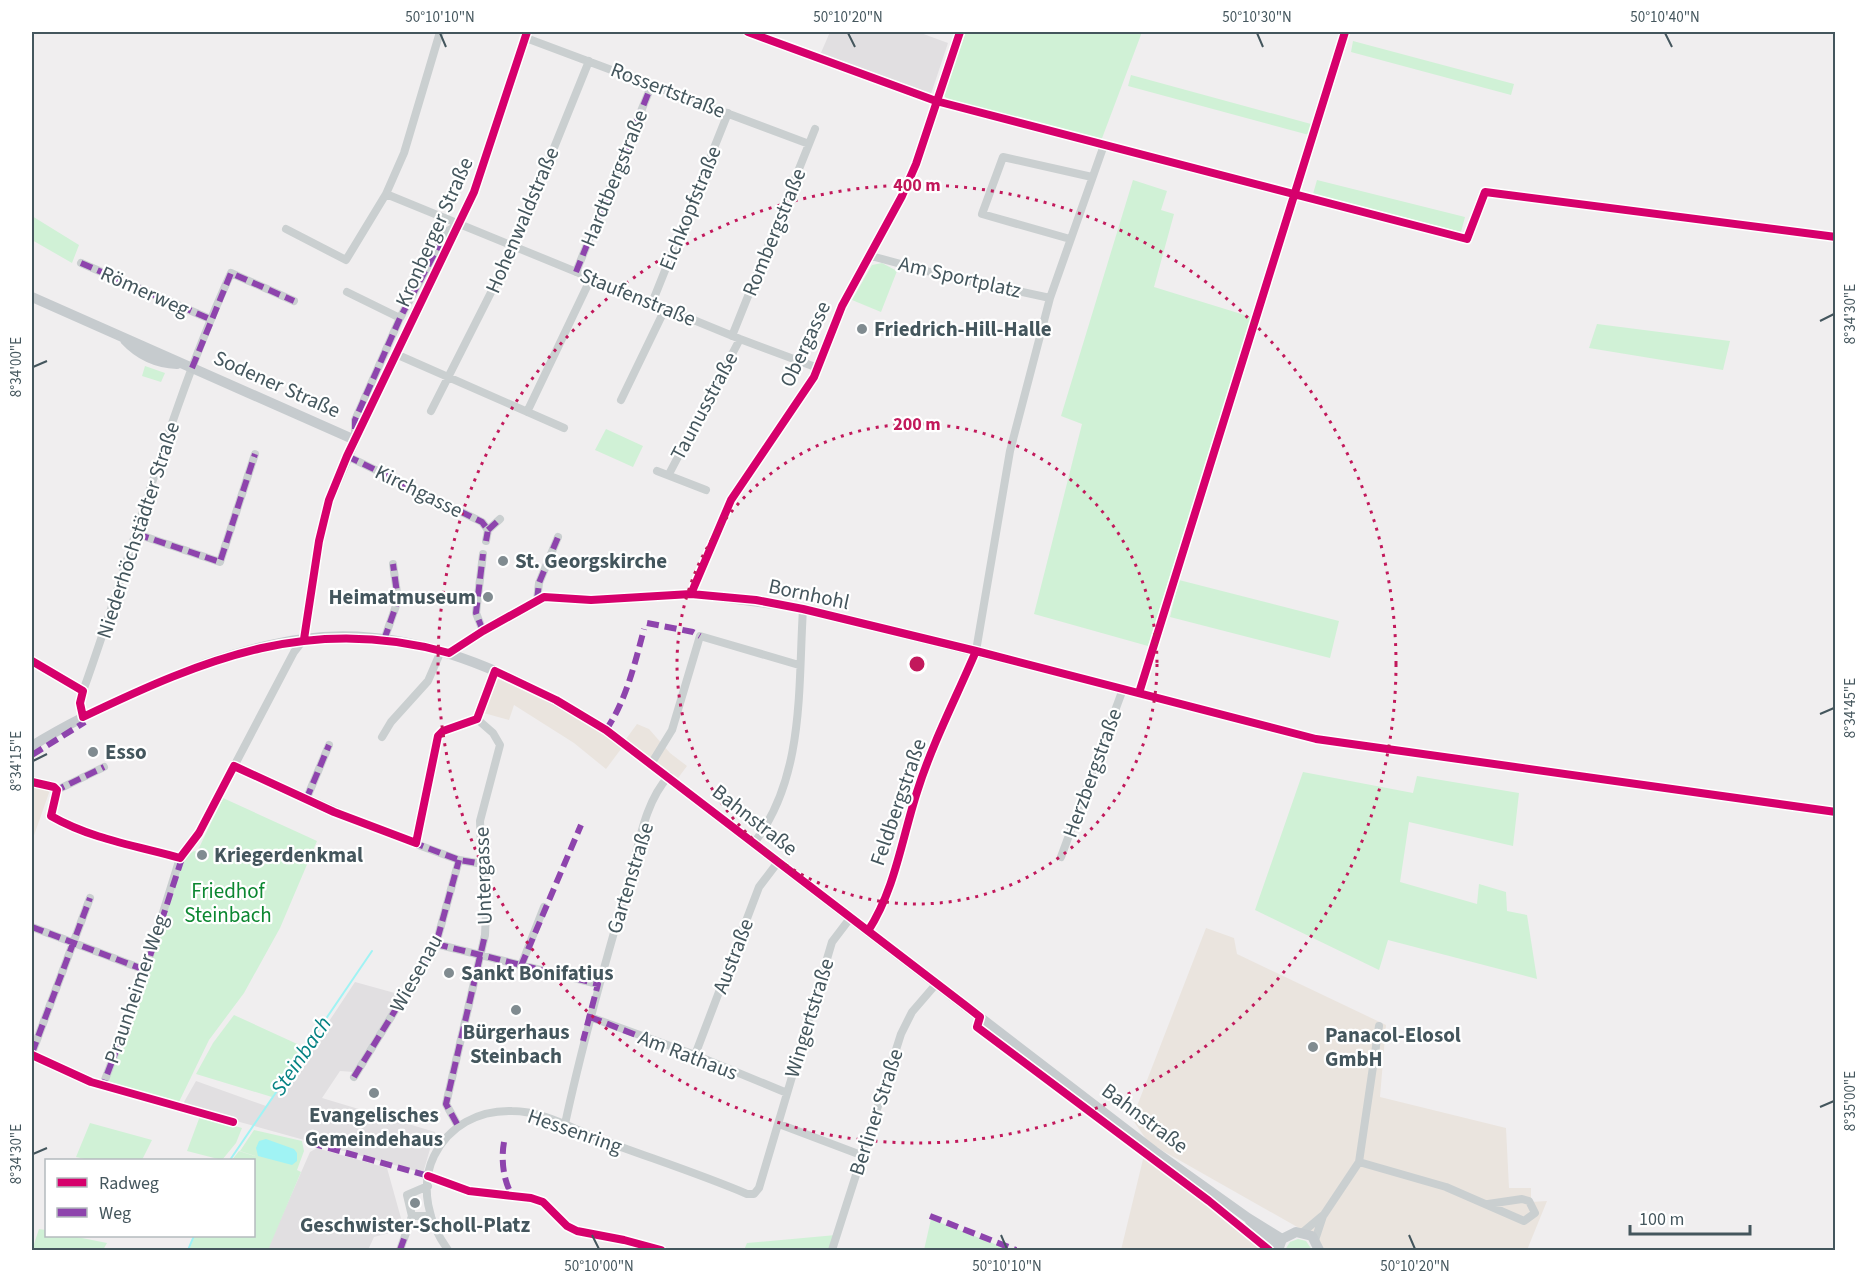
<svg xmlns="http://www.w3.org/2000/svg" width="1867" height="1282" font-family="'Source Sans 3',sans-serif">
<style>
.commercial{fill:#eae4de}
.education{fill:#e1dfe1}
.green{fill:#d0f1d6}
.water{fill:#a0f3f4}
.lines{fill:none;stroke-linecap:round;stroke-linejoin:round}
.stream{stroke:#a0f3f4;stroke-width:2}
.minor{stroke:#cacfd0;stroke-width:8}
.major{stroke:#c6cbce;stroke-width:10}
.quiet{stroke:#8e44ad;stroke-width:6;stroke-dasharray:12 6;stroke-linecap:butt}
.cycleway-casing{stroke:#fff;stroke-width:11}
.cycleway{stroke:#d6006c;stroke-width:8}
.ticks{fill:none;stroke:#44565d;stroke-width:2}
.ring{fill:none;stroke:#c2185b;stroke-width:3;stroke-dasharray:3 6}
.poi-dot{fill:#808b90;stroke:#fff;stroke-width:2}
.labels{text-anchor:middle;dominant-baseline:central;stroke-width:4.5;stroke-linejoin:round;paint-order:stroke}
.street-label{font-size:21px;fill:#44565d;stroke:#fff}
.poi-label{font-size:21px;font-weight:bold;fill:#44565d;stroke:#fff;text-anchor:start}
.park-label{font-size:21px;fill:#0c8731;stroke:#fff}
.water-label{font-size:22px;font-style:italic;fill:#058283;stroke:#fff}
.centre{fill:#c2185b;stroke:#fff;stroke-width:3}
.ring-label{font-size:18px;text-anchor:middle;font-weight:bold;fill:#c2185b;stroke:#fff;stroke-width:4.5;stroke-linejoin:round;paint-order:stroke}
.neatline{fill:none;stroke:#44565d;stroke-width:2}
.ticks-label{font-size:15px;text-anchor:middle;fill:#44565d}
</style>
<rect width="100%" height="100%" fill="#f0eeef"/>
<path class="commercial" d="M495 671 624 745 606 769 574 743 514 705 509 720 480 712Z
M637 724 649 729 670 753 687 766 678 778 626 739Z
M32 784 49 787 50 790 32 841Z
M1206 928 1234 938 1237 954 1386 1025 1380 1097 1506 1128 1509 1188H1531V1202L1547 1201 1527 1250H1322L1299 1228 1149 1143 1132 1119Z
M1145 1151 1265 1248 1266 1250H1121Z"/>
<path class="education" d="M830 32H918L948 43 930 97 820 55Z
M355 982 402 995 354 1072 340 1071 322 1098 435 1132 423 1173 186 1107 184 1102 196 1081 266 1106 310 1050Z
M317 1148 387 1168 404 1229 374 1237 368 1250H267L310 1152Z"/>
<path class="green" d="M966 32H1142L1101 141 949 100 942 94Z
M1353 41 1514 84 1511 95 1351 52Z
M1131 75 1311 124 1309 135 1128 86Z
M1133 180 1167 191 1161 210 1174 214 1154 287 1251 317 1148 646 1034 614 1082 424 1061 416Z
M1317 180 1465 217 1461 232 1313 194Z
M32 216 79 245 72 263 32 240Z
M882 263 897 271 881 312 852 300 872 265Z
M1597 324 1730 341 1723 370 1589 348Z
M145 366 165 373 161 382 142 376Z
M606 429 643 446 633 467 595 450Z
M1179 580 1339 621 1330 658 1170 617Z
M1303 772 1413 793 1417 776 1519 793 1513 846 1409 822 1400 882 1477 904 1479 884 1506 892 1507 911 1527 915 1537 979 1388 940 1379 970 1255 910Z
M223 798 317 841 280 928 244 993 209 1040 177 1106 105 1083 182 859 194 851 197 852Z
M234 1015 306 1048 272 1097 196 1074 213 1043Z
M200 1116 242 1128 236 1143 222 1160 187 1151Z
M90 1123 152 1140 142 1160H89L76 1157Z
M254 1130 302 1141 304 1151 297 1170 301 1172 268 1250H189L195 1236H254V1160H232L239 1151 261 1158 240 1151Z
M931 1219 1010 1250H924Z
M39 1229 46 1230V1236H72L107 1243 103 1250H32Z
M836 1235 831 1250H744L747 1243Z
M1298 1239 1306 1241 1312 1250H1285L1290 1242Z"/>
<path class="water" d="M266 1139 294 1149 297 1153V1161L292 1165 258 1156 256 1148 259 1141Z"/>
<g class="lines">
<path class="stream" d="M230 1160 372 951
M188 1250 194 1236"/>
<path class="minor" d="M526 38 809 144
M386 194 740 339 818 368
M286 229 346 260 386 194 404 153 440 32
M1070 239 982 214 1003 157 1092 177
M871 256 934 273 1050 298
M81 263 210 319
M576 272 652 84
M347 292 400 318
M652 303 728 113
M732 336 815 129
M398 355 564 428
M621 400 665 309
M431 411 514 247 589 61
M527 412 591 278
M355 440 474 192 527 32
M355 440V420L400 318 446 232 458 225
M347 456 482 522 488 530 486 541
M657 471 706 490
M669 474 740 339
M488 530 500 519
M137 534 220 562 255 454
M691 594 731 500 814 377 842 306 902 196 916 164 960 32
M537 600 539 583 558 537
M483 631 476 613 483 554
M384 640 398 600 393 564
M449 653 483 631 544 597 591 600 691 594 803 609 1169 701
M32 661 83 691
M83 717 80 703 83 691C133 552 170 407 231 273L294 301
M382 737 391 722 428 681 441 651
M651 764 672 730 700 636 799 665
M234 766 386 833 459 860 483 864
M104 767 57 790 51 816 80 831 180 858
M306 800 329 745
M754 843C805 777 798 687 803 609
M1061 857 1123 689
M32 927 145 970
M868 931 878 916 896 867 924 771 976 651 1010 451 1050 298 1104 145
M436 944 598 984
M521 966 544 907
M590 1017 695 1055 787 1093
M32 1053 90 898
M695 1055 759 887 778 862
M354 1077 436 944 459 860
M103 1085 138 993 180 858 199 833 294 652 304 639
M457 1124 446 1104 485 935 487 890 481 846 480 821 500 745 493 733 477 719 495 671
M565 1124C583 1040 606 959 630 877 639 844 645 801 669 776
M779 1124 861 1155
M1359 1162 1446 1187 1524 1221 1535 1213 1529 1201 1522 1199 1488 1204
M412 1216 407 1195 428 1186
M412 1216H431
M1303 1232 1322 1216
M1315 1240 1323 1216 1359 1162 1379 1026
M400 1250 412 1216
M448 1250C429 1224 419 1187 434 1156 449 1126 478 1110 512 1111 543 1111 573 1129 602 1140 650 1158 700 1174 747 1194H754L759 1188 832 942 851 917
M832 1250 901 1034 912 1012 937 983"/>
<path class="major" d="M32 297 355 440 329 500 319 541 304 639
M125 340C139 355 156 363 177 364
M32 746C70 722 111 703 153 685 200 664 253 646 304 639 413 624 517 675 606 730L1154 1151 1248 1218 1282 1239
M1250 1221 1278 1249
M1278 1250 1282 1239 1296 1232 1312 1236 1319 1250"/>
<path class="quiet" d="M81 263 210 319
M576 272 652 84
M192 368 231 273 294 301
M355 429V420L400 318 439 245
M347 456 482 522 488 530 486 541
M488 530 500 519
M137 534 220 562 255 454
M537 600 539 583 558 537
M647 623 693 632 700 636
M483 631 476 613 483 554
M384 640 398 600 393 564
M606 730C626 701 635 663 644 629
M32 755 85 722
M56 794 57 790 104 767
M306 800 329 745
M412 842 459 860 483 864
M481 846 484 872
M32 927 145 970
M436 944 598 984 583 1041
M521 966 581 825
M590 1017 636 1035
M32 1053 90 898
M354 1077 436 944 459 860
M97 1083 103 1085 138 993 183 855
M457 1124 446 1104 485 935
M504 1142C501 1159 503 1180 512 1195
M311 1143 432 1177
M930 1216 1016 1250
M400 1250 412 1216"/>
<g class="cycleway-casing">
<path id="cycleway" d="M748 32 936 101 1467 239 1485 192 1836 237
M691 594 731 500 814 377 842 306 902 196 916 164 960 32
M304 639 319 541 329 500 347 456 474 192 527 32
M32 661 83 691 80 703 83 717C206 658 312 614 449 653L483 631 544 597 591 600 691 594 756 600 803 609 976 651 1316 739 1836 812
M1139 693 1345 32
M32 782 54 787 57 790 51 816C91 839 137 846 180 858L199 833 234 766 334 812 416 843 438 736 443 731 477 719 495 671 556 700 606 730 966 1006 980 1017 977 1027 1209 1201 1269 1250
M868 931C895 890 902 838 917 792 932 744 956 698 976 651
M32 1055 91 1082 233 1122
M428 1176 469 1191 531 1198 543 1202 567 1226 577 1231 624 1240 661 1250"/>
</g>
<use href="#cycleway" class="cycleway"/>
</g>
<path class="ticks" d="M440 33 446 47M848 33 855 47M1257 33 1263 47M1665 33 1672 47M1820 321 1834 314M33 367 47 361M1820 714 1834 708M33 761 47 754M1820 1107 1834 1101M33 1154 47 1148M592 1235 599 1249M1001 1235 1007 1249M1409 1235 1415 1249"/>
<g class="ring">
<circle cx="917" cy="664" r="240"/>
<circle cx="917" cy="664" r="479"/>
</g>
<g class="poi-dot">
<circle cx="862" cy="329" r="6"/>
<circle cx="503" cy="561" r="6"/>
<circle cx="488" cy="597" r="6"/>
<circle cx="93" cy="752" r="6"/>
<circle cx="202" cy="855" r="6"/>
<circle cx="449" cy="973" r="6"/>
<circle cx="516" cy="1010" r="6"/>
<circle cx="1313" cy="1047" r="6"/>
<circle cx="374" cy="1093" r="6"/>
<circle cx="415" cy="1203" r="6"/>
</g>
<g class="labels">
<g class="street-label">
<text transform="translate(668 90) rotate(21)">Rossertstraße</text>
<text transform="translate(614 178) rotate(-68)">Hardtbergstraße</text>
<text transform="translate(690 208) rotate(-68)">Eichkopfstraße</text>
<text transform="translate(522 220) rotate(-67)">Hohenwaldstraße</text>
<text transform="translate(434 232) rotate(-66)">Kronberger Straße</text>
<text transform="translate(774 232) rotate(-68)">Rombergstraße</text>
<text transform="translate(960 277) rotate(13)">Am Sportplatz</text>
<text transform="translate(145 291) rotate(24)">Römerweg</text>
<text transform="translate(638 297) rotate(22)">Staufenstraße</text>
<text transform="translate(805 344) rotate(-65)">Obergasse</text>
<text transform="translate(277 384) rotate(24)">Sodener Straße</text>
<text transform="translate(704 406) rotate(-62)">Taunusstraße</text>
<text transform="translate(419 491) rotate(26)">Kirchgasse</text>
<text transform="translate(138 530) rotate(-72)">Niederhöchstädter Straße</text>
<text transform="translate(809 594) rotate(12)">Bornhohl</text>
<text transform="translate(1092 773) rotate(-70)">Herzbergstraße</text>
<text transform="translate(898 802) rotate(-71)">Feldbergstraße</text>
<text transform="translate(755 820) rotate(38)">Bahnstraße</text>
<text transform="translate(483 876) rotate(-92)">Untergasse</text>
<text transform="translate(630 878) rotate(-73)">Gartenstraße</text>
<text transform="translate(733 956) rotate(-69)">Austraße</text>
<text transform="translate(416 973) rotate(-61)">Wiesenau</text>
<text transform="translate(136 989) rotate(-71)">Praunheimer Weg</text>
<text transform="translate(809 1018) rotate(-73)">Wingertstraße</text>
<text transform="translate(688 1055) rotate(21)">Am Rathaus</text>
<text transform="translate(876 1112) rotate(-72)">Berliner Straße</text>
<text transform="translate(1145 1118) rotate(37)">Bahnstraße</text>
<text transform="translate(575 1131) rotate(19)">Hessenring</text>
</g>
<g class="poi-label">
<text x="874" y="329">Friedrich-Hill-Halle</text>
<text x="515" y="561">St. Georgskirche</text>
<text x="476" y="597" text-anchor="end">Heimatmuseum</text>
<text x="105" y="752">Esso</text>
<text x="214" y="855">Kriegerdenkmal</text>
<text x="461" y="973">Sankt Bonifatius</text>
<text x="516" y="1032" text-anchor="middle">Bürgerhaus<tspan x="516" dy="24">Steinbach</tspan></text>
<text x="1325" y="1035">Panacol-Elosol<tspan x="1325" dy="24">GmbH</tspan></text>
<text x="374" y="1115" text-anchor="middle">Evangelisches<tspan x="374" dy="24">Gemeindehaus</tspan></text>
<text x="415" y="1225" text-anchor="middle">Geschwister-Scholl-Platz</text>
</g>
<g class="park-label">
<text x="228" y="891">Friedhof<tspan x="228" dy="24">Steinbach</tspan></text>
</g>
<g class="water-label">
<text transform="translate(301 1056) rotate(-56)">Steinbach</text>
</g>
</g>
<circle cx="917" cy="664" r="9" class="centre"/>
<g class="ring-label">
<text x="917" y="191">400 m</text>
<text x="917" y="430">200 m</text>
</g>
<rect width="1867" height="1282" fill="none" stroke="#ffffff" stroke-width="66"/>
<rect x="45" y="1159" width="210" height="78" fill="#ffffff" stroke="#b4bbbe" stroke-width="1.5"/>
<rect x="57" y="1178" width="30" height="9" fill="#d6006c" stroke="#b4bbbe" stroke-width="1.5"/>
<text x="99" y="1189" font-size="18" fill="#44565d">Radweg</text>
<rect x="57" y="1208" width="30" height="9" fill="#8e44ad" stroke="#b4bbbe" stroke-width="1.5"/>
<text x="99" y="1219" font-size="18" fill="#44565d">Weg</text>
<path d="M1630 1225v9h120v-9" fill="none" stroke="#44565d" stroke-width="3"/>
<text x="1639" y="1225" font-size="18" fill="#44565d" stroke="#ffffff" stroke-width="4.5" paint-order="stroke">100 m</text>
<rect x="33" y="33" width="1801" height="1216" class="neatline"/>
<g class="ticks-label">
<text x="440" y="22">50°10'10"N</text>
<text x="848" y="22">50°10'20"N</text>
<text x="1257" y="22">50°10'30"N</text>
<text x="1665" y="22">50°10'40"N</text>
<text transform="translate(1850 314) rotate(-90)" y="5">8°34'30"E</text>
<text transform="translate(16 367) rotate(-90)" y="5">8°34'00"E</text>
<text transform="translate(1850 708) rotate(-90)" y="5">8°34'45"E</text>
<text transform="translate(16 761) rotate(-90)" y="5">8°34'15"E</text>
<text transform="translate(1850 1101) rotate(-90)" y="5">8°35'00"E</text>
<text transform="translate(16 1154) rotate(-90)" y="5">8°34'30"E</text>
<text x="599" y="1271">50°10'00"N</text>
<text x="1007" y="1271">50°10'10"N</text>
<text x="1415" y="1271">50°10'20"N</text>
</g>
</svg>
